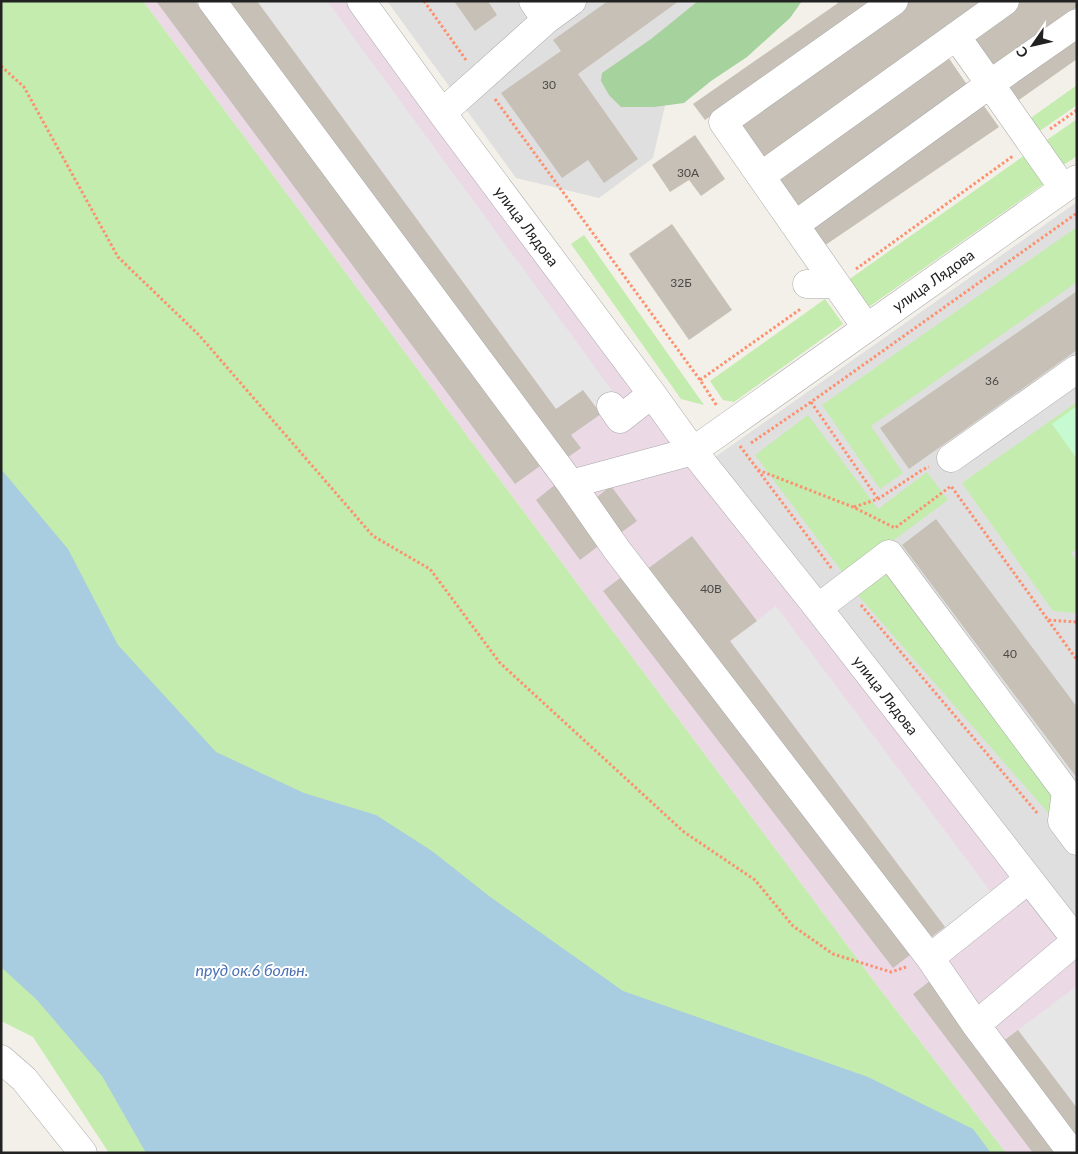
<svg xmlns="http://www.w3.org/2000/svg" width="1078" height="1154" font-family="Lato,sans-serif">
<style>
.residential{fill:#e0dfdf}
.industrial{fill:#ebdae6}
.grass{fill:#c4ecae}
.forest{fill:#a5d29d}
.park{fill:#c6fbd2}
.parking{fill:#e6e6e6}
.water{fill:#a8cce0}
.building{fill:#c7c0b7}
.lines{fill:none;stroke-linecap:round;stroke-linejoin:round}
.minor-casing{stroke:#a9a9a9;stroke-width:29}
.path{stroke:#fc906f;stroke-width:3;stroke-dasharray:2.5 2.5;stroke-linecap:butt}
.minor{stroke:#fff;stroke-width:28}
.labels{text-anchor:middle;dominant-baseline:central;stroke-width:4;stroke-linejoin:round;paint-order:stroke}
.number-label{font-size:12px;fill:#4b4a47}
.street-label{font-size:15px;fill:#222;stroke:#fff}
.water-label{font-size:16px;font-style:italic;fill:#4b71b4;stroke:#fff}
</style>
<rect width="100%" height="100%" fill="#f2f0e8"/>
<path class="residential" d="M387 1H762L675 62 653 158 599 198 516 178Z
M1077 202V923L1011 837 715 457Z"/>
<path class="industrial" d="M143 1H350L1077 955V1153H1006L876 984Z"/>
<path class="grass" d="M1 1H143L876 984 1006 1153H109L33 1037 1 1021Z
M1077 85V105L1037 133 1028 120Z
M1077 119V156L1062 166 1044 142Z
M1025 155 1045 183 863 311 844 283Z
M1077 227V282L871 426 903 473 880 489 822 405Z
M584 235 704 405 681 399 571 244Z
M825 299 843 324 734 402 723 400 710 381Z
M1077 402V549L1071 553 1077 562V613L1053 611 962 483Z
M808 415 878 509 927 472 948 500 845 576 755 455Z
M889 569 1057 792 1050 815 856 593Z"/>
<path class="forest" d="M698 1H802L790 18 747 57 711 81 684 103 654 107H621L609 95 601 81 602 73 651 39Z"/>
<path class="park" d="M1077 406V459L1052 424Z"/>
<path class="parking" d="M257 1H327L619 400 601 414 583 390 556 409Z
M776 606 991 892 945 927 730 641Z
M1077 986V1108L1018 1030Z"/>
<path class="water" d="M1 469 68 549 118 645 216 752 304 793 376 815 432 851 489 896 623 991 868 1077 973 1129 991 1153H146L102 1076 37 1000 1 967Z"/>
<path class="building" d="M156 1H195L540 466 515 484Z
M228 1H257L556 409 583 390 601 414 571 435 581 448 564 460Z
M454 1H488L497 15 475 31Z
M608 1H679L578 74 638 159 604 183 588 160 562 178 501 93 561 51 553 40Z
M837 1H874L705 120 693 104 838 3Z
M908 1H987L763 160 737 123Z
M1020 1H1077V7L994 66 972 35Z
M1077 32V59L1016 102 1003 84Z
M948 57 970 89 795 209 773 176Z
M984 106 999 127 824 246 810 226Z
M695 135 725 179 701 196 689 180 670 192 652 165Z
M672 224 732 310 689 340 629 254Z
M1077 291V350L909 469 880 428Z
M556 484 601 544 580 560 536 500Z
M611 486 637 521 619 534 593 500Z
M936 519 1077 707V778L902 545Z
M692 536 757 621 730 641 945 927 926 941 646 570Z
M624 575 914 952 893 968 603 591Z
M930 981 1059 1153H1033L913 994Z
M1018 1030 1077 1108V1142L1002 1042Z"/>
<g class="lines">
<g class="minor-casing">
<path id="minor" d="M212 1 571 484 617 550 930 958 976 1025 1072 1153
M361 1 442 113 652 394 693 451 818 608 1077 941
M533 1 546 20
M442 113 546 20 572 1
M761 176 1005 1
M1063 188 990 84 1077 23
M795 225 990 84 956 36
M807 284H836
M866 327 723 122 894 1
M611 406 620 419 652 394
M951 458 1077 369
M571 484 693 451 1077 179
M818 608 889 554 1066 792 1062 821 1077 841
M930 958 1029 879
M976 1025 1077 940
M1 1059 24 1079 83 1153"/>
</g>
<path class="path" d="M424 1 466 60
M1 66 24 87 118 257 199 335 373 536 430 569 500 663 684 832 755 880 793 926 833 954 891 972 906 967
M495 99 700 380 717 406
M1050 129 1077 110
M856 269 1013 156
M700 380 802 308
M811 402 878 499
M751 443 811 402 1077 213
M740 446 832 569
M758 470 853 507 895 528 951 486 1048 620 1077 622
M854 507 878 499 922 470 929 467
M861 605 1038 814
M1048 620 1077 660"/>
<use href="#minor" class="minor"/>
</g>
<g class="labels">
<g class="number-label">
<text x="549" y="84">30</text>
<text x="688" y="172">30А</text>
<text x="681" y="282">32Б</text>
<text x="992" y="380">36</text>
<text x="711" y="588">40В</text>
<text x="1010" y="653">40</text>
</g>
<g class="street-label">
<text transform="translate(527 226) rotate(53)">улица Лядова</text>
<text transform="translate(933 280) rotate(-35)">улица Лядова</text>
<text transform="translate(886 695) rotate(52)">улица Лядова</text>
</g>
<g class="water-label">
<text x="252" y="969">пруд ок.6 больн.</text>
</g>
</g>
<rect width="1078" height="1154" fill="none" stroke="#222222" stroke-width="5"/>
<g transform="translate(1033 45) rotate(236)" stroke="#ffffff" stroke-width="4" paint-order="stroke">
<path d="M0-4L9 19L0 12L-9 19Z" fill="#222222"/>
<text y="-8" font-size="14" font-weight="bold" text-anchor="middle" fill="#222222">С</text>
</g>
</svg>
